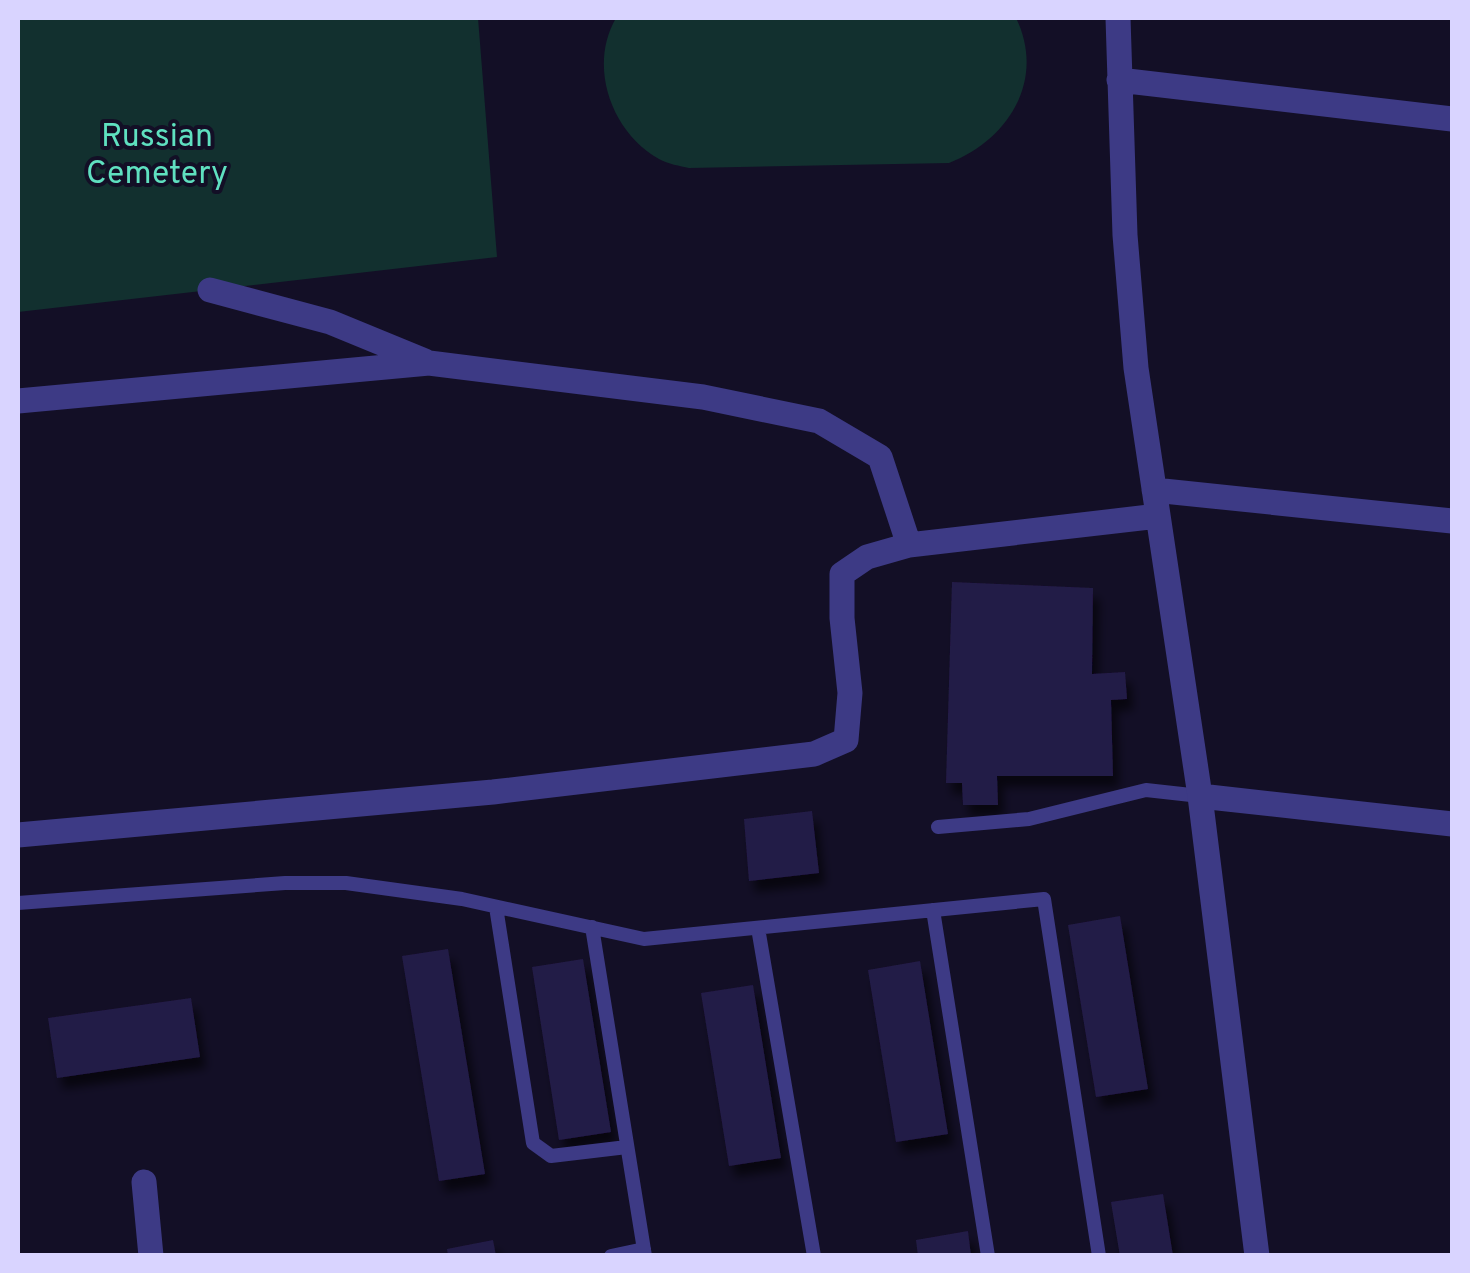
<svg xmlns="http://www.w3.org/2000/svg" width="1470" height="1273" font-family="Overpass,sans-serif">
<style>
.green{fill:#12302f}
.building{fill:#241b47;filter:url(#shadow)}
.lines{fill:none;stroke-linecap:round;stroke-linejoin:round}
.lane{stroke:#3d3a85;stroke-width:14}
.street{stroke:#3d3a85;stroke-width:25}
.labels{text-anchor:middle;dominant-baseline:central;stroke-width:8;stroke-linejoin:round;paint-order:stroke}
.park-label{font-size:32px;fill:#5fe0c0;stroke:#130f26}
</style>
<defs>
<filter id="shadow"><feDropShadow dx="6" dy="11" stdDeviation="5" flood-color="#0009"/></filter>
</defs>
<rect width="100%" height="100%" fill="#130f26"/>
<path class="green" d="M18 18H478L497 257 18 312Z
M616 18H1016C1046 79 1009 140 949 163L689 168C680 166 668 164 659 159 611 132 588 66 616 18Z"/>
<path class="building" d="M952 582 1093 588 1092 674 1125 672 1127 699 1111 700 1113 776H997L998 805H963L962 783H946Z
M812 811 819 873 749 881 744 819Z
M1120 916 1148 1089 1096 1097 1068 925Z
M448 949 485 1174 439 1181 402 956Z
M583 959 611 1132 559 1140 532 967Z
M920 961 948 1134 896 1142 868 970Z
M753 985 781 1158 729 1166 701 993Z
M191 998 200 1057 57 1078 48 1018Z
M1163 1194 1173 1256H1120L1111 1202Z
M968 1231 971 1256H918L916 1240Z
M493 1240 496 1256H448L447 1249Z"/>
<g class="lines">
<path class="lane" d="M938 827 1029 819 1146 790 1200 796
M18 903 285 883H346L462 899 644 939 1044 899 1099 1256
M496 907 533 1143 551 1156 627 1147
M933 910 988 1256
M592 927 645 1256
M758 928 814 1256
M611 1256 644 1249"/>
<path class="street" d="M1118 18 1125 235 1136 368 1200 796 1257 1256
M1119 80 1452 119
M210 290 330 322 425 361
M18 401 429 363 703 397 819 421 880 457 909 545
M1154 490 1452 521
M1200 796 1452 824
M18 835 493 792 814 754 846 740 850 693 842 618V574L867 557 909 545 1158 516
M144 1182 151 1256"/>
</g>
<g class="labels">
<g class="park-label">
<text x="157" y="138">Russian<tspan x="157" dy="37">Cemetery</tspan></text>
</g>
</g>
<rect width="1470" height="1273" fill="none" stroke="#d9d4ff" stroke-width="40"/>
</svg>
